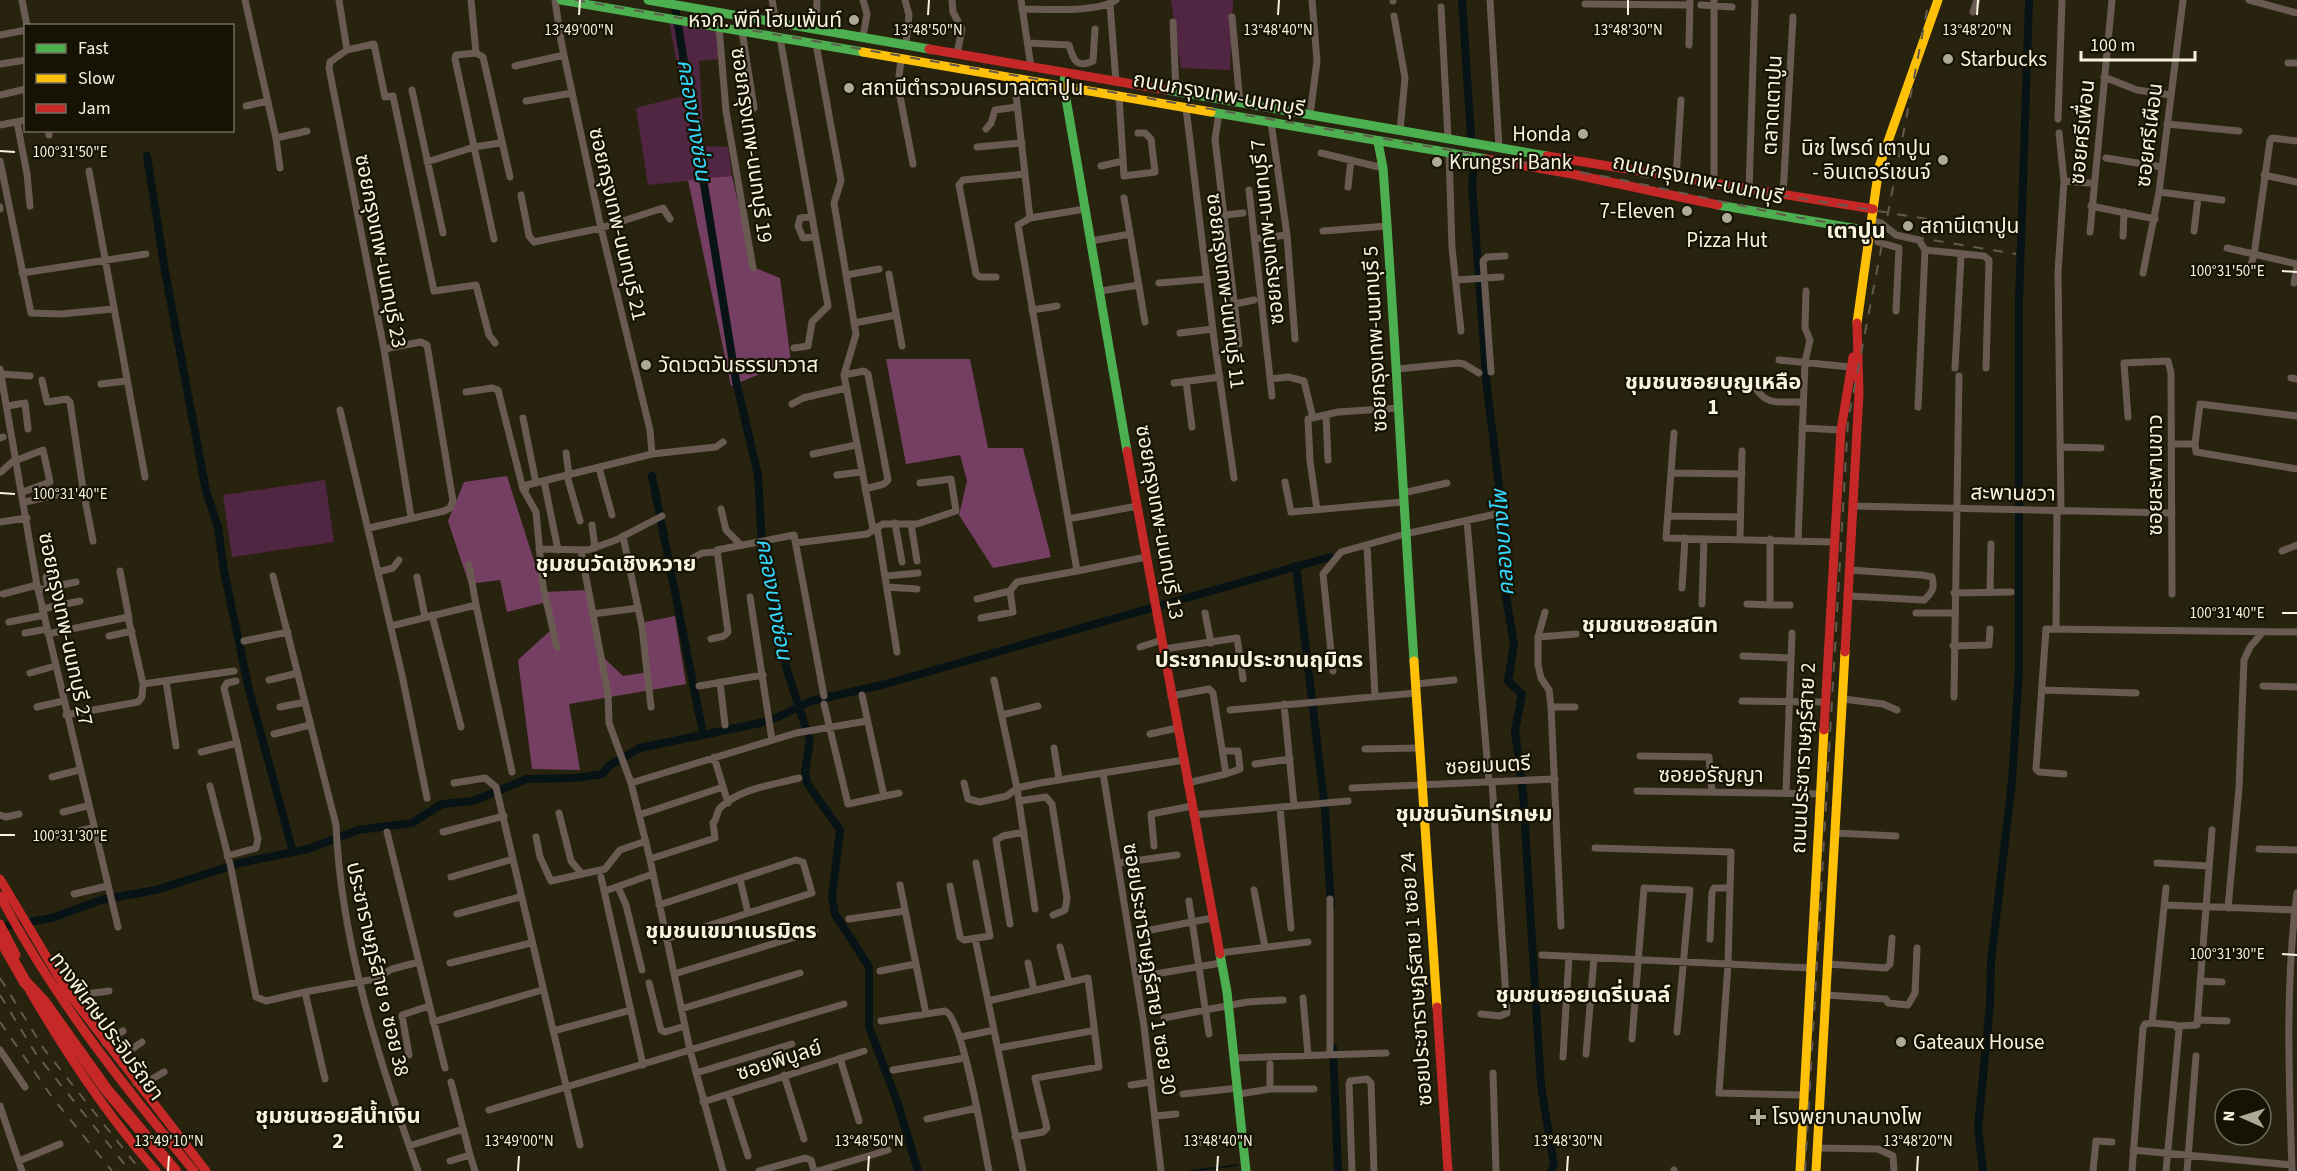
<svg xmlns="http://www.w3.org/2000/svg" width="2297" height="1171" font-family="'Source Sans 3','Noto Sans Thai',sans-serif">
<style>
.green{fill:#512643}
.forest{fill:#753e63}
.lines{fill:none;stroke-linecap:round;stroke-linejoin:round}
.stream{stroke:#071314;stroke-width:2}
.canal{stroke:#071314;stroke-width:8}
.street{stroke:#6a5b52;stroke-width:7}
.fast{stroke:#4caf50;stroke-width:9}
.slow{stroke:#ffc107;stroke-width:9}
.jam{stroke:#c62828;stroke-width:9}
.rail{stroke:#645a4e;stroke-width:2;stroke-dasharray:10 10;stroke-linecap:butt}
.jam-bridge{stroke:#c62828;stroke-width:12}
.ticks{fill:none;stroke:#f7f3de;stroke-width:2}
.poi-dot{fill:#afaa95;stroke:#161304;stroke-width:2}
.labels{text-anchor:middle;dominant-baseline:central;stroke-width:4.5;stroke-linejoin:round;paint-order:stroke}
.poi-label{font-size:21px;fill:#f7f3de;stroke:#161304;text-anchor:start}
.street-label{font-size:21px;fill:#f7f3de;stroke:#161304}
.water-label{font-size:22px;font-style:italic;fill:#35d7fd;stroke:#161304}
.neighbourhood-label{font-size:22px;font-weight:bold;fill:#f7f3de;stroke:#161304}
.ticks-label{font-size:15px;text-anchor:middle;fill:#f7f3de;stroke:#161304;stroke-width:4.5;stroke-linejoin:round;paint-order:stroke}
</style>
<rect width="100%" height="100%" fill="#28230e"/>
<path class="green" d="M1171 0H1233L1230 70 1181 68Z
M669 21 716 32 719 59 699 61 704 146 728 147 732 176 648 185 636 108 683 96Z
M325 480 334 542 232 557 223 495Z"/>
<path class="forest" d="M732 176 753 267 780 278 791 361 731 386 688 180Z
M886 359H970L988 448H1023L1051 557 993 568 959 515 967 481 960 455 906 464Z
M507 476 544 592 587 590 601 655 623 676 648 672 645 622 675 616 686 684 569 704 580 770 532 769 518 660 552 629 543 603 507 612 500 580 469 584 448 521 464 482Z"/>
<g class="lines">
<path class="stream" d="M1190 1171 1238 1165"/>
<path class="canal" d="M674 0 736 381 758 475 762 545 787 670 810 741 805 771 807 783 840 830 832 897 835 914 869 967V1027L898 1104 918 1171
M1462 0 1471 135
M147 156 165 271 206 491 218 527 224 571 249 690 293 852
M1474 160 1472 185 1487 388 1506 542 1500 561 1514 644 1508 681 1522 694 1515 731 1523 793 1541 1086 1554 1164 1551 1171
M652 476 703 734
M1296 566 1325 809 1331 906
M0 927 52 918 101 900 156 890 240 863 308 849 358 830 412 823 442 804 473 801 527 779 576 778 602 774 610 765 640 748 760 723 778 717 811 701 882 685 1330 557
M1333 1048 1338 1171
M1983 1171 1978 1128 1990 1004 1991 962 2012 781 2019 670V301L2029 0"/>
<path class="street" d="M22 0 27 26
M245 0 276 138 280 168
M339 0 347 50 330 62 329 68 384 349 411 517
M471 0 476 53 456 55 455 59 494 239
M555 0 561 41 601 228 650 430 652 454
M772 0 776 23
M905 0 909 15 906 44
M952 0 953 12 962 29 957 54
M1021 0 1031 67
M1393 0V1
M1490 0 1499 147
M2249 0 2297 13
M1110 4 1116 82
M1585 4 1690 5
M1701 5 1732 7
M1441 7 1448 138
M1022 9C1045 9 1098 13 1116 0
M1973 12 1977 0
M1394 16 1405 78 1400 131
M1232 17 1240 103
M1173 22 1176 92
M719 27 726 111 753 268
M816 30 817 0
M742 31 754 108
M0 35 26 30
M863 37 867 14 863 0
M780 38 828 306 812 322 808 346 794 348
M1028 43 1069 45C1073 59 1076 69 1093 61L1095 29
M816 44 841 181 834 203 856 334 844 375 873 529
M1689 45 1690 0
M347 50 374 44 385 97 393 96 434 291 476 285 489 335 495 343
M476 53 483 57 510 177
M901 59 898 86 913 164
M2288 63H2297
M0 64 26 60
M515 66 564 55
M2104 77 2137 90 2170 95
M1014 78 1030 218
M412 90 443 233
M0 95 26 89
M1119 96 1124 176 1155 172 1151 139 1145 133H1138
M526 101 572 93
M246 106 268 101
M1186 108 1214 339 1234 478
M1219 113 1215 139 1239 344
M1310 115 1317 61 1312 0
M2058 119 2062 0
M17 122 27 174 30 206
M1271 122 1287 235 1295 339
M2167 124 2239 131
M0 125 26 120
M986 129 991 123 995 110 1017 107
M2059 133 2064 181 2058 272 2061 510
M49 135V130
M276 138 307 131
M977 147 1022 143
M1321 153 1383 168
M1449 153 1452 248 1461 331
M2106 158 2162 167
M0 161 31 313 61 314 113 309
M427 162 474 147 500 143
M1101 166 1123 161
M89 171 145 477
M2264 175 2297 182
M1676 178 1681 100
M2064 181 2089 183
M1714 183V0
M1348 187 1351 160
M1249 190 1272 396
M1749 190 1755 0
M2159 192 2222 200
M521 195 529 236 534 242 601 228 663 208 670 219
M1783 195 1793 17
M1124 198 1145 322
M2091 206 2155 219
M0 207V209
M1085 209 1030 218 1018 225 1077 571 1146 557
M1225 215 1243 213
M811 217 800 218 798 226 803 238 815 237
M1876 222 1881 223 1896 235 1919 240 1925 250 1918 407
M1323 231 1388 226
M2194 231 2198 198
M2090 232 2112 0
M2123 236 2124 212
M1255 239 1287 235
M1091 241 1130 234
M1878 242 1899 248 1896 311
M2227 248 2297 264
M1925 250 1984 256 1989 260 1986 368
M2249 271 2254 255 2270 141 2272 138 2297 141
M22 273 146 254
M2143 273 2159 192 2183 0
M889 274 902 346
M846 275 879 269
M996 277H980L976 274 959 185 963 180 1025 174
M1456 280 1501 277
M1159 283 1207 279
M2294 283 2297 268
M1100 291 1139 285
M1235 304 1254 300
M1032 310 1057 306
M854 323 896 315
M1180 333 1213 329
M1779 360 1850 367
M1955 368 1961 256
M0 369 37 585 118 927
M1398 369 1458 363 1464 364 1479 373
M1491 372 1483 261 1487 257 1505 256
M1 374 30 376
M844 375 864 371 868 374 888 480 884 484 865 489
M2291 378 2297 379
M1270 379 1288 377 1304 381 1313 418
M1186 381 1192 427
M1174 383 1220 377
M1752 383C1767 408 1777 401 1803 402
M101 384 126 381
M466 392 492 388 498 390 523 489H526L527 485 652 454 716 447 723 442
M792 404 803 398 846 388
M7 406 25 403 28 429
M340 410 402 675 427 798
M1326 415 1328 460
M2128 417 2124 363 2168 361 2171 373 2172 594
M523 418 536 483
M1802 428 1841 430
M1674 433 1666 538 1835 542
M0 438 3 437
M2171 444H2195L2196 452 2297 469
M2195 444 2200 404 2297 416
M2060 447 2101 448
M566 453 569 475
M813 454 856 445
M599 468 612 515
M1 472 12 462 43 450 50 482 23 492
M1672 473 1742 474
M837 475 861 472
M567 476 580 521
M544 481 558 550
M1285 482 1291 512 1403 502
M83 489 93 541
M523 489 536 512 543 587 557 647
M1403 493 1447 483
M25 502 83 489 70 402 67 399 47 402 42 380
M1853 506 2172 513
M721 509 726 530 739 543
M1317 510 1310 461 1308 419 1338 412 1399 408
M1668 516 1740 517
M1068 519 1137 506
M1467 521 1489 782
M0 522 27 518
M895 523 902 562
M911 524 917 561
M592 525 595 548
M877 527 897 652
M369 528 444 511 450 508 453 501 427 345 421 342 384 349
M623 536 642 627 651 707
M1740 538 1742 451
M1798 540 1805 362 1810 340 1805 328 1806 291
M796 543 867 534 883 524H917L956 511 951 479 920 483
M1367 545 1375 696
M539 549 588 550 616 540 662 516
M581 551 608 694 609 723 631 783 650 859 690 1050 723 1171
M2282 551 2297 545
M693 558 702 553 716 552
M469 565 476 605
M120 571 129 618
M378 572 393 568 399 560
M273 576 336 825C341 942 379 1061 418 1171
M886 576 918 573
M417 577 425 617
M887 587 917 589
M48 588 46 577 51 569
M1682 588 1685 538
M38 590 76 582
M1990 592 1991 544
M1954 593 2011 592
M3 594 37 585
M1849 596 1924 600C1932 593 1935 588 1932 577L1922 575 1850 570
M750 597 772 740
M977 599 1010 591 1017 582 1077 571
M1702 604 1704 539
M1747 604 1770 605V539
M1770 605H1790
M42 609 80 601
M1545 612 1538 637V665L1541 678 1549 690 1551 707 1561 926
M1205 613 1211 643
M1916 613H1954
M592 614 638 608
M432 615 461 727
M981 618 1013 612 1010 591
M9 622 44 615
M391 626 476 605 512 772
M2056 629 2057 511
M25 633 47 629
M48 634 128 617 143 684 234 671
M109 636 132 631
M1538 637 1576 634
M711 639 724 636 728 632 717 550 794 535 824 696
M244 641 288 632
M1953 646 1989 645 1990 629
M1140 647 1162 640
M1164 649 1237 638 1243 679
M1743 656 1790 658
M1333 671 1323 574 1341 552 1405 534 1496 514
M30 673 55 666
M269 680 298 673
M994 680 1017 788 1035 909
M166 681 176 746
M236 681 227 683 224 688 237 743
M720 682 725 725
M1416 684 1454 680
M699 686 763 675
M2263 686 2297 687
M2043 690 2136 693
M862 695 884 796
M1171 696 1209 689 1213 693 1226 774 1187 783
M1954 697 1959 376
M1843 699 1883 704 1897 710
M1742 701 1826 702
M824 704 848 804 899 793
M1284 704 1294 805
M37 707 63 701
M280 707 305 702
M1551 707H1575
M1230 710 1416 693
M66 715 138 702 142 697 143 684
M1002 715 1038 706
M274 734 310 725
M1150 734 1177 728
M1054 748 1059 779
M1365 749 1420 748
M1223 751H1238L1240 769 1226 774
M201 752 237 743 258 839 256 848 227 856
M1640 756 1709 757 1712 792
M714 757 728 803
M1255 764 1290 759
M1103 773 1144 1026 1161 1171
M2064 774 2039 772 2036 769 2046 629 2297 632
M52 777 79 770
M454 783 485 778 496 787 580 1145
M631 783 796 733 867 721
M964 783 968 799 980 802 1007 796 1017 788 1040 783 1184 760
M210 786 231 868 256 997 266 1001 305 992 325 1079
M1352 788 1555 779
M1637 791 1821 794
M1786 792 1792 633
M1019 801 1046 797 1052 804 1067 898 1065 910 1053 915
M1280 807 1291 928
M63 812 87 806
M559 813 571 861 582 874 605 869 620 850 646 841
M0 815 6 817 19 814
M639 815 723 787
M1193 815 1348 801
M387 832 445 1068
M443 832 504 816
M1835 833 1896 836
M55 836 92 828
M536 837 540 857 551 881 582 874
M1154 846 1151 814 1192 806
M1595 848 1731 852 1728 964 1719 1093 1804 1095
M2259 849 2297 850
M650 859 715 838 713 823C718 818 716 811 721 807 741 788 773 785 799 778
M1119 863 1177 855
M2157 863 2208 866
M451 877 513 859
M601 877 643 1065
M740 879 748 913
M900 885 926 1014
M950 886 960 937 964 940 990 936 976 863
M618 887 626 905 642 970
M1254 890 1265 947
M605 891 653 874
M74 894 107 886
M1330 899V1054
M1189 901 1209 1034
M659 905 796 860 803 862 812 893 666 939
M2165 905 2295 910
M2228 908 2239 788 2244 660 2250 647 2262 633
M457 914 520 897
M849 919 905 911
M1010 924 996 840 1003 836 1024 832
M1151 930 1212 918
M975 938 1023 1171
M1710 939 1712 892 1714 888H1730
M1060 947 1069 982
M1219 953 1308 942
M1542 955 1811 968
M450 963 531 943
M1028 963 1034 990
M1828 964 1886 968 1890 964 1892 938
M880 971 915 964
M674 974 815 931
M1137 977 1221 963
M2200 981 2222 982
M649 983 661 1030 665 1032 685 1026
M305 992 375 979 392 969 419 962
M1826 995 1886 999 1888 1003 1908 1005 1915 993 1917 948
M71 996 109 991
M1303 998 1308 1055
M988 1001 1088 978 1099 1067 1035 1078 1047 1128 1043 1132 1015 1137
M681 1009 800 973
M1481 1014 1500 1016 1507 1013 1492 782
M1164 1018 1247 1002 1283 1000
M2198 1020 2227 1021
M881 1021 945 1011C963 1017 984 1147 989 1171
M433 1022 542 990
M2152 1023 2175 1025 2179 1030 2166 1171
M2178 1026 2197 1025 2212 830
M553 1031 631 1010
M961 1037 994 1030
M1632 1039 1644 888 1690 890 1677 1032
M105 1043 123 1031
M998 1048 1091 1031
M0 1050 25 1087
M1586 1054 1594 958
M409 1055 402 1015 429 1006
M1563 1057 1569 956
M840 1058 859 1121
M1235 1058 1386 1053
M118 1059 142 1042
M893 1070 965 1058
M696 1073 792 1044
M1493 1073 1496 1171
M784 1075 804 1139
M136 1083 152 1079 164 1072
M1131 1085 1151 1082
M1270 1089H1314
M728 1094 748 1156
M1183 1094 1238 1088
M1239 1094 1270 1089V1064
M703 1102 864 1051
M0 1106 22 1171
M489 1110 844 1004
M1156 1116 1176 1114
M927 1119 977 1108
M1192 1143 1243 1137
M409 1146 463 1129
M1817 1148 1878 1149 1893 1156 1894 1171
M2133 1150 2292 1165
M470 1155 475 1171
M19 1161 60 1144
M450 1161 470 1155 451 1082
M759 1171 805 1158 811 1160 814 1171
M818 1171 888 1150
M1352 1171 1349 1084 1350 1081 1367 1079 1371 1083 1374 1171
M1674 1171V1170
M2093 1171 2096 1141 2112 1142
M2132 1171 2143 1028 2145 1024 2152 1023 2166 888
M2187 1171 2196 1056
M2292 1171C2289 1078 2285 985 2297 893"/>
<path class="fast" d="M561 0 863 52
M648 0 929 49
M1065 73 1064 87 1127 451
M1167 90 1547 156
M1211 112 1486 159
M1378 142 1383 168C1395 332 1403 497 1414 661
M1718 205 1870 231
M1220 954 1227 992 1246 1171"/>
<path class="slow" d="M863 52 1211 112
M1857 323 1879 167 1938 0
M1414 661 1437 1007
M1800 1171 1824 730
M1816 1171 1845 652"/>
<path class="jam" d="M929 49 1167 90
M1547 156 1873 209
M1486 159 1572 174 1718 205
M1127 451 1220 954
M1845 652 1859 393 1857 323
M1824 730 1841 430 1853 357
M0 879 67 991 206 1171
M0 896C53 997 122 1084 194 1171
M0 924 16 955
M30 991C67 1055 107 1115 156 1171
M1437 1007 1448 1171"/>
<path class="rail" d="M575 0 1613 178 1789 216 2016 254
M1640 176 1792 197 2019 234
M0 978 44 1049 141 1171
M0 995 36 1054 130 1171
M0 1022 52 1097 112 1171
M1805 1171 1848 421 1929 0"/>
<path class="jam-bridge" d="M0 938 25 982 44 1002 106 1089 175 1171"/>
</g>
<path class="ticks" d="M579 15 580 0M928 15 929 0M1278 15 1279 0M1628 15V0M1977 15 1978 0M0 151 15 152M2282 271 2297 272M0 493 15 494M2282 613H2297M0 835H15M2282 954 2297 955M168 1171 169 1156M518 1171 519 1156M868 1171 869 1156M1217 1171 1218 1156M1567 1171 1568 1156M1917 1171 1918 1156"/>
<g class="poi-dot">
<circle cx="854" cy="20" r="6"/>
<circle cx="1948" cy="59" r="6"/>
<circle cx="849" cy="88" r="6"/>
<circle cx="1583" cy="134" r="6"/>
<circle cx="1943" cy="160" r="6"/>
<circle cx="1437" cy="162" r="6"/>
<circle cx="1687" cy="211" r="6"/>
<circle cx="1727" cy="218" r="6"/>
<circle cx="1908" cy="226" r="6"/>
<circle cx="646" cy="365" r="6"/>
<circle cx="1901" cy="1042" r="6"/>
<path d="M1755 1108h6v6h6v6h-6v6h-6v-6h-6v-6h6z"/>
</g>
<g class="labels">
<g class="poi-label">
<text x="842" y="20" text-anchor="end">หจก. พีที โฮมเพ้นท์</text>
<text x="1960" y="59">Starbucks</text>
<text x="861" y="88">สถานีตำรวจนครบาลเตาปูน</text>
<text x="1571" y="134" text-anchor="end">Honda</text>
<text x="1931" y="148" text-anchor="end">นิช ไพรด์ เตาปูน<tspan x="1931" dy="24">- อินเตอร์เชนจ์</tspan></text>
<text x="1449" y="162">Krungsri Bank</text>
<text x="1675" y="211" text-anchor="end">7-Eleven</text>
<text x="1920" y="226">สถานีเตาปูน</text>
<text x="1727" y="240" text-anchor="middle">Pizza Hut</text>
<text x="658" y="365">วัดเวตวันธรรมาวาส</text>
<text x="1913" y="1042">Gateaux House</text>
<text x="1772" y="1117">โรงพยาบาลบางโพ</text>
</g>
<g class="street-label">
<text transform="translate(1219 94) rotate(10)">ถนนกรุงเทพ-นนทบุรี</text>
<text transform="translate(1772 105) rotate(-87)">ตลาดเตาปูน</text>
<text transform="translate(2082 132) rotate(-84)">ซอยศรีเพื่อน</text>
<text transform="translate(2149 135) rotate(-83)">ซอยศรีเผือน</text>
<text transform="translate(752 145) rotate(82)">ซอยกรุงเทพ-นนทบุรี 19</text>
<text transform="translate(1698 179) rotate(12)">ถนนกรุงเทพ-นนทบุรี</text>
<text transform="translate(618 224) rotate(77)">ซอยกรุงเทพ-นนทบุรี 21</text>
<text transform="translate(1267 232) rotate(-96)">ซอยกรุงเทพ-นนทบุรี 7</text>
<text transform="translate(381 251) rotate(79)">ซอยกรุงเทพ-นนทบุรี 23</text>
<text transform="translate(1226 291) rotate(83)">ซอยกรุงเทพ-นนทบุรี 11</text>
<text transform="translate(1375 339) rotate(-93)">ซอยกรุงเทพ-นนทบุรี 5</text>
<text transform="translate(2155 475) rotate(-90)">ซอยสะพานขาว</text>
<text transform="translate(2013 493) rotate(1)">สะพานชวา</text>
<text transform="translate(1160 522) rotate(80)">ซอยกรุงเทพ-นนทบุรี 13</text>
<text transform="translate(66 629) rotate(78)">ซอยกรุงเทพ-นนทบุรี 27</text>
<text transform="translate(1803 758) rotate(-87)">ถนนประชาราษฎร์สาย 2</text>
<text transform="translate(1488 765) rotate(-3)">ซอยมนตรี</text>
<text x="1711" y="775">ซอยอรัญญา</text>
<text transform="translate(378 969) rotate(77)">ประชาราษฎร์สาย ๑ ซอย 38</text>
<text transform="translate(1150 969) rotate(81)">ซอยประชาราษฎร์สาย 1 ซอย 30</text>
<text transform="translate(1416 979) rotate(-94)">ซอยประชาราษฎร์สาย 1 ซอย 24</text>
<text transform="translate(107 1026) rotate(54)">ทางพิเศษประจิมรัถยา</text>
<text transform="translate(779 1060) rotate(-18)">ซอยพิบูลย์</text>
</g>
<g class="water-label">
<text transform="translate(694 120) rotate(81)">คลองบางซ่อน</text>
<text transform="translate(1503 543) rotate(-94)">คลองบางโพ</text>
<text transform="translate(774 599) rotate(80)">คลองบางซ่อน</text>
</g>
<g class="neighbourhood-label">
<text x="1856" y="231">เตาปูน</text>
<text x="1713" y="382">ชุมชนซอยบุญเหลือ<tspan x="1713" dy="25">1</tspan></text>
<text x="616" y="564">ชุมชนวัดเชิงหวาย</text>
<text x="1650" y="625">ชุมชนซอยสนิท</text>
<text x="1259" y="660">ประชาคมประชานฤมิตร</text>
<text x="1474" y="814">ชุมชนจันทร์เกษม</text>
<text x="731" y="931">ชุมชนเขมาเนรมิตร</text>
<text x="1583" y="995">ชุมชนซอยเดรี่เบลล์</text>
<text x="338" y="1116">ชุมชนซอยสีน้ำเงิน<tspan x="338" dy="25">2</tspan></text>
</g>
</g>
<g class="ticks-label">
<text x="579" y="35">13°49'00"N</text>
<text x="928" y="35">13°48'50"N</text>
<text x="1628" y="35">13°48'30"N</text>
<text x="1977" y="35">13°48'20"N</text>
<text x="1278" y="35">13°48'40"N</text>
<text x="70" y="157">100°31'50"E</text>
<text x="2227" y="276">100°31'50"E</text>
<text x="70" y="499">100°31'40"E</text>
<text x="2227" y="618">100°31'40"E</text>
<text x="70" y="841">100°31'30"E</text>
<text x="2227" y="959">100°31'30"E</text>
<text x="169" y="1146">13°49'10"N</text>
<text x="519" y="1146">13°49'00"N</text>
<text x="869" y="1146">13°48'50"N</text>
<text x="1218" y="1146">13°48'40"N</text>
<text x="1568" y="1146">13°48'30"N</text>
<text x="1918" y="1146">13°48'20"N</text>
</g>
<rect x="24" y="24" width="210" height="108" fill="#161304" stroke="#706d5b" stroke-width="1.5"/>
<rect x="36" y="44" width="30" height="9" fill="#4caf50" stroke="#706d5b" stroke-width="1.5"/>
<text x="78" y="54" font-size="18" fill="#f7f3de">Fast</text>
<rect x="36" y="74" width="30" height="9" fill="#ffc107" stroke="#706d5b" stroke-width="1.5"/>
<text x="78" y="84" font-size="18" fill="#f7f3de">Slow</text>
<rect x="36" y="104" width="30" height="9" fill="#c62828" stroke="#706d5b" stroke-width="1.5"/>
<text x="78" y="114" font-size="18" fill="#f7f3de">Jam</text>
<g transform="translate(2243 1117) rotate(273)"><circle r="28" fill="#161304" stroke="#706d5b" stroke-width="1.5"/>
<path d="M0-4.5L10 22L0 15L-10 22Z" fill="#afaa95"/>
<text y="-9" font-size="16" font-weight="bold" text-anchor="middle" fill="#f7f3de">N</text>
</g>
<path d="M2081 51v9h114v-9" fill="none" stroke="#f7f3de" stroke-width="3"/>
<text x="2090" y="51" font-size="18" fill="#f7f3de" stroke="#161304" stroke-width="4.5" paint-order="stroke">100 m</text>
</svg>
